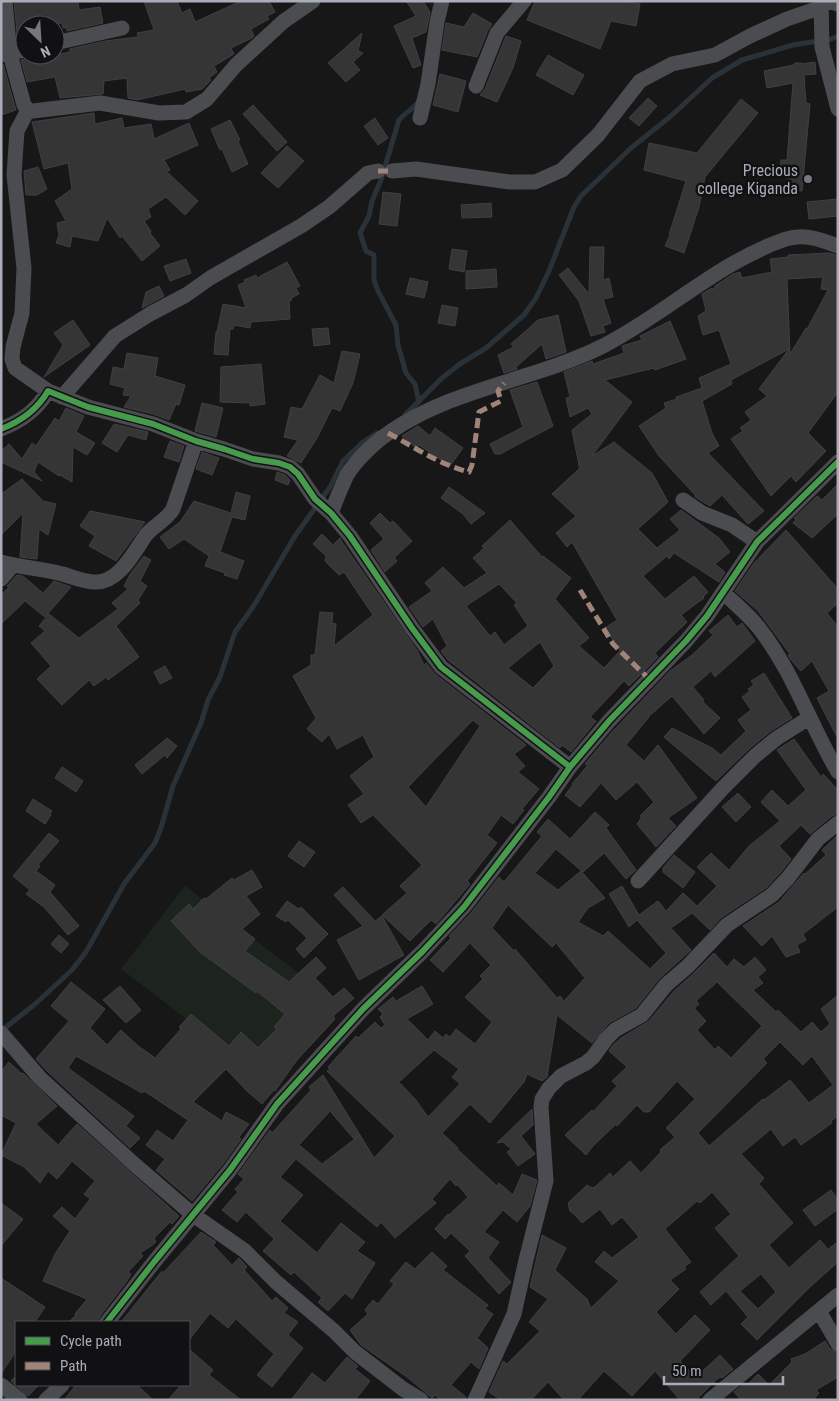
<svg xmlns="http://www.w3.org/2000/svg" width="839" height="1401" font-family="'Roboto Condensed',sans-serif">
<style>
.green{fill:#1d241e}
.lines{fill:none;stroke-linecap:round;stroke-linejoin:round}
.stream{stroke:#2a3239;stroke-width:5}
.building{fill:#353536;stroke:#3f4043;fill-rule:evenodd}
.minor{stroke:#4b4c50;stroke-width:15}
.quiet{stroke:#a18479;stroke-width:5;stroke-dasharray:10 5;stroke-linecap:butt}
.cycleway-casing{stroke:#111113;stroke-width:9}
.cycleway{stroke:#469c4c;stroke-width:6}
.poi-dot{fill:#757880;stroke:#111113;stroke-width:2}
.labels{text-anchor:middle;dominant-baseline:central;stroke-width:5;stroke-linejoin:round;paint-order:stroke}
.poi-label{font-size:16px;fill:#a8adb8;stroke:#111113;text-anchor:end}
</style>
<rect width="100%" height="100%" fill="#171717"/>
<path class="green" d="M185 886 318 988 254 1070 121 969Z"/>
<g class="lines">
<path class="stream" d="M418 102C413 109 405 113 399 120L381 180 372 201 369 216 360 233 366 251 374 255V280L378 291 396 325 398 345 406 373 415 384 419 402
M405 415 442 378 460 364 486 348 524 315 536 298 549 271 574 207 581 196 631 148 671 116 712 78 742 60 793 45 831 39 838 36
M1 1031 34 1005 72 970 86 952 124 884 155 843 161 828 173 786 201 723 208 700 220 677 235 632 253 607 295 536 330 487 343 461 363 442 377 433"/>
</g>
<path class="building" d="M14 1H78L79 10 100 7 103 23 67 31V28H63L62 23 25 25V41L18 42Z
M144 1H177L182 13 190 9 195 22 241 1H269L275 12 267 16 269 19 251 29 254 36 252 38 231 48 234 54 214 66 217 72 209 78 211 80 202 89 186 92 185 89 137 100 128 98 127 78 104 81 103 94 60 98 55 77 27 82 21 60 37 57 38 59 70 52V49L105 41 138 37 137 33 154 30Z
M406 1H423L430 12 426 32 412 38 421 65 413 68 394 26 416 16Z
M535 1H624L640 4 636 26 611 21 600 49 527 20Z
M473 13 492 24 488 30 477 57 442 50 446 23 464 27Z
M362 33 358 51 363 53 353 62 360 70 346 82 328 63Z
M506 36 521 41 513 68 497 102 480 95 485 89Z
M548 55 584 75 573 95 536 75Z
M815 62 816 74 804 75 806 103 810 104 802 191 788 190V175L780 174 781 160H787L793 83 767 88 764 71 794 65 795 63H801V64Z
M1 64H3L16 110 1 115Z
M440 74 466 81 458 112 433 105Z
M648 98 657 106 639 126 629 118Z
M741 99 758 113 705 177 699 207 684 253 665 246 670 235H669L686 181 644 170 649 143 697 153Z
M253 105 287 142 277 151 243 114Z
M94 113 95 124 122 118 124 128 151 124 154 139 189 123 198 145 164 160 170 170 167 172 198 201 185 215 166 197 148 209 151 217 144 221 151 231 150 233 160 246 142 261 122 236 120 238 107 218 98 241 72 236 70 247 56 243 59 235 57 223 66 221 55 201 72 189 68 163 44 169 32 122Z
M375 118 388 138 378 145 364 126Z
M230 120 240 140 238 141 248 164 232 172 222 149 220 150 211 129Z
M287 146 304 161 278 188 261 173Z
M38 167 47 189 37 195H26L24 171Z
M383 192 401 194 397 226 379 224Z
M838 199V216L809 219 807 202Z
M491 203 492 217 462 218 461 205Z
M590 247H604L603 280 609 278 613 297 603 299 611 323 603 326 605 332 591 336 579 301 559 275 568 268 589 294Z
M452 249 467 251 464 272 449 269Z
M829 253 838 255V392L808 433 826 451 796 482 791 476 771 496 731 439 743 431 740 428 751 420 745 412 767 396 759 389 789 349 731 380 732 384 702 401 712 433 719 446 708 453 764 511 748 524 722 495 710 506 695 497 696 496 659 456 639 426 666 408 664 403 677 399 676 397 702 388 699 378 731 364 719 330 703 335 698 316 706 311 702 294 710 289 715 288V286L733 274 740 272 742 278 772 272 770 259 788 257V255ZM823 277 821 289 828 290 807 329 806 328 790 354 787 279Z
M186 259 191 273 170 281 164 266Z
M287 262 300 286 296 288 299 294 291 298 292 300 289 301 290 319 251 322 250 328 234 325 233 329H230L228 355 214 354 216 332H217L223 304 246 308 238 285 245 282 244 280 256 275 257 278Z
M496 269 497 287 466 289V271Z
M410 278 428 282 424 298 406 294Z
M159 286 164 296 142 308 146 292Z
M442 305 458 308 455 326 438 323Z
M558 315 566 352 546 359 542 344 516 367 517 369 504 373 498 355 514 347 511 344 538 320Z
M73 320 90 345 44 377 63 345 54 333Z
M670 321 686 359 655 370 654 368 605 380 632 402 592 456 614 442 652 473 668 502 638 529 657 548 680 530 670 519 681 510 719 538 730 552 715 564 725 572 719 582 674 553 669 559 667 556 643 576 665 599 694 576 708 592 703 597 704 598 681 615 687 622 655 653 658 657 629 686 624 681 590 717 596 721 571 752 562 745 560 748 448 660 441 651 447 646 433 619 423 627 409 607 432 591 425 583 443 567 464 588 487 573 473 558 484 548 482 546 510 520 542 557 543 556 571 578 555 599 589 638 579 646 604 668 620 651 605 628 617 620 572 542 567 547 556 533 576 516 552 494 580 468 578 465H579L572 430 592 414 588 408 570 417 566 398 570 397 564 372 592 361 593 364 624 353 622 346 642 340 640 336ZM499 584 517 603 514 605 528 626 504 645 495 632 490 636 466 606ZM540 642 554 666 533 688 508 668Z
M328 328 330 344 314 346 312 329Z
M342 351 360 354 353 383 340 411 332 408 317 438 301 463 287 456 298 440 284 437 291 407 302 409 320 375 334 383Z
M127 353 158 358 155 376 185 385 179 405 176 404 169 420 153 414 124 407 131 396 123 395 125 388 110 384 113 367 124 369Z
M261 364 265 404 250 406V403L220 402 221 367Z
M537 382 553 426 500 454H495L490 444 523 427 510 390Z
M202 403 223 408 216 437 195 431Z
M66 408 84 416 76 432 95 443 87 455 73 447 72 482 60 475 59 476 38 462 34 472 42 481 1 462V451L9 444 22 459 32 443 36 446 55 418 59 421Z
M114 424 148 432 146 440 128 435 117 452 102 443Z
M418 426 430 436 435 428 463 448 450 466 419 445 416 448 402 436Z
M170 441 184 446 179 462 164 457Z
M202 452 219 458 212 475 196 469Z
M277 472 285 475 290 480 288 485 275 480Z
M22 479 43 501 56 504 48 535 39 529 37 559 20 557 23 513 1 535V494Z
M838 484V514L812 538 793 523 796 520 794 518 817 496 822 500Z
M449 487 485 513 471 524 463 514 441 498Z
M236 492 250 496 245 520 232 517 220 552 244 561 237 579 224 575 225 573 205 566 209 556 184 539 169 549 160 537 180 522 194 501 231 513Z
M90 511 145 522 116 561 89 546 95 536 80 526Z
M380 513 390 523 393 521 412 541 394 558 397 561 385 572 371 550 384 539 370 523Z
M786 530 838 589V603L827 613 838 627V739L817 698 829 691 812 661 801 671 791 660 788 655 790 654 758 611 735 591 754 563Z
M322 534 333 545 340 538 342 542 417 650 424 665 426 663 435 674 526 745 514 754 525 766 518 772 539 789 522 809 524 810 513 824 501 815 487 835 497 843 467 881 470 884 436 924 431 920 410 941 382 915 407 893 400 886 422 865 373 815 361 823 348 805 364 794 350 776 374 757 363 735 337 749 329 734 322 742 307 729 316 718 293 676 311 665V655H315L320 612 333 613 332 623 336 624 334 646 373 615 344 572 339 575 325 561 326 556 313 544ZM473 720 480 726 426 807 408 787Z
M144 556 151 560 140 581 147 586 138 600 140 603 116 626 139 657 108 680 106 677 94 686 89 680 62 705 37 679 51 666 31 643 45 631 39 626 49 614 79 638 118 609 112 603 128 589 124 586 131 573Z
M17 575 23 576 43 593 54 581 71 587 45 617 25 601 1 624V595L9 587 7 586Z
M728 615 737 627 742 623 755 641 715 677 711 671 693 687 704 700 702 701 720 718 704 734 672 696 648 717H649L626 745 644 761 658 745 697 798 668 818 676 826 656 847 637 824 642 817 640 816 654 802 637 782 616 800 601 783 580 807 565 795 573 785 572 784 588 765 585 764 612 732 670 671 692 655 713 635 709 631Z
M165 666 172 678 160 684 154 672Z
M764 673 792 718 771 731 749 749 716 781 664 737 672 728 712 748 721 755 746 731 738 720 751 710 742 697 750 691 748 689 754 685 751 681Z
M167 738 177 746 167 758 165 755 142 774 135 765Z
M794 739 821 777 823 774 838 790V814L832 816 810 834 801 825 779 846 791 859 781 872 766 888 722 917 710 930 692 913 671 928 691 950 659 979 636 1008 609 1023 592 1043 557 1015 547 1077 542 1081 527 1074 524 1082 490 1123 470 1104 442 1133 458 1148 457 1149 497 1186 499 1183 513 1195 522 1174 537 1180 530 1206 517 1222 503 1210 484 1232 499 1242 488 1258 511 1282 499 1294 465 1256 470 1251 451 1233 445 1239 435 1229 448 1214 449 1215 468 1197 457 1184 456 1186 450 1179 432 1199 436 1203 395 1238 381 1222 377 1227 296 1159 280 1177 303 1195 280 1221 317 1253 341 1223 365 1242 357 1251 375 1263 352 1299 345 1293 328 1311 318 1302 322 1298 294 1272 291 1275 263 1251 274 1239 246 1212 237 1222 222 1210 238 1192 235 1189 244 1179 238 1174 270 1130 272 1133 311 1090 309 1087 323 1075 360 1135 354 1139 330 1111 299 1145 322 1164 360 1135 374 1158 395 1136 327 1071 330 1069 328 1067 356 1036 358 1038 375 1022 381 1028 385 1025 380 1017 383 1014 378 1009 393 997 396 1001 422 986 433 1004 407 1019 428 1040 435 1031 443 1038 446 1034 450 1037 456 1029 475 1044 492 1022 465 997 483 979 480 976 491 965 470 943 443 972 430 960 451 938 449 936 471 913 499 877 504 882 542 836 537 832 548 819 570 839 595 812 609 825 606 828 636 870 626 879 604 853 583 872 556 849 535 873 558 890 581 871 605 898 588 908 578 922 603 936 608 931 650 969 666 953 637 920 629 927 609 894 622 886 639 915 658 901 666 911 683 893 697 906 717 886 697 867 711 853 729 870 749 846 780 821 761 802 772 790 788 806 806 790 777 750ZM508 905 552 947 556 943 585 978 564 1001 560 996 557 998 515 949 514 951 492 928ZM434 1050 459 1069 452 1077 460 1084 428 1117 415 1099 399 1082Z
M62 767 83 781 76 792 55 778Z
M738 793 751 807 736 822 722 807Z
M33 799 52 811 50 814 51 815 45 824 26 811Z
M49 833 59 841 38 865 40 866 36 871 55 885 50 892 79 926 68 935 44 907 26 894 30 890 13 876Z
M838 835V907L803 934 806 940 797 945 800 952 786 957 772 936 762 946 743 926 779 902 804 873 805 874 826 855 822 850Z
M299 841 315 852 304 867 288 856Z
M674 855 695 872 683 888 663 872V868Z
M252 870 262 887 246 896 260 914 242 929 255 939 245 951 289 982 316 957 326 968 315 978 333 997 344 988 354 998 333 1016 335 1019 297 1060 275 1091 274 1090 262 1104 247 1091 226 1069 193 1102 222 1121 226 1112 249 1124 239 1137 241 1139 223 1164 192 1201 156 1170 165 1159 146 1145 157 1130 173 1141 188 1120 144 1091 142 1093 76 1056 68 1068 134 1116 126 1126 140 1138 130 1148 47 1071 36 1059 69 1021 51 1006 71 982 105 1009 90 1028 107 1045 121 1030 137 1045 155 1058 181 1029 179 1027 191 1014 229 1046 241 1032 258 1048 277 1029 274 1027 285 1014 257 991 256 993 200 952 171 921 189 904 193 909 204 898 206 899 232 878 234 880Z
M343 887 375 921 382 916 404 955 359 980 337 940 363 926 334 895Z
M287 901 299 909 301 907 328 934 304 958 296 949 307 938 288 920 286 922 276 916Z
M59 935 69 944 61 953 51 944Z
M714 953 727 967 734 959 744 967 755 957 766 970 758 977 763 983 753 990 776 1012 778 1010 801 1032 812 1022 821 1032 830 1024 821 1009 838 995V1116L831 1121 832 1123 801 1145 795 1137 783 1146 771 1129 741 1154 764 1178 759 1184 793 1223 769 1245 789 1268 820 1240 828 1249 838 1242V1262L810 1287 757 1340 741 1324 748 1317 726 1291 711 1305 700 1292 739 1256 715 1228 731 1214 712 1192 700 1203 697 1201 665 1229 691 1262 684 1267 686 1269 670 1280 679 1289 656 1312 676 1334 695 1315 710 1330 680 1361 696 1377 720 1355 733 1369 722 1378 721 1377 717 1379 696 1400H680L655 1371 632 1396 604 1371 578 1400H564L548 1382 531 1400H501L489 1392 503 1361 507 1364 540 1331 529 1322 548 1299 530 1287 542 1235 566 1248 555 1270 587 1299 591 1308 619 1281 595 1262 604 1251 612 1258 639 1237 622 1217 612 1225 600 1209 582 1223 575 1215 570 1211 568 1203 587 1185 592 1188 595 1187 610 1173 613 1177 630 1161 641 1173 661 1152 660 1150 675 1137 666 1128 695 1099 677 1081 649 1112H644L637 1105 617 1126 616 1124 593 1146 586 1155 565 1135 592 1110 593 1112 617 1086 612 1081 627 1067 609 1051 613 1045 621 1038 649 1021 673 992 694 973ZM717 982 762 1026 731 1058 718 1046 715 1050 697 1030 706 1021 694 1008 699 1004 696 1001ZM780 1042 803 1065 812 1056 833 1085 809 1103 790 1080 764 1100 763 1099 709 1146 698 1133 767 1063 763 1059ZM761 1274 776 1292 758 1309 740 1291Z
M120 986 141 1010 126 1023 103 1000Z
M9 1062 22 1074 23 1073 57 1106 36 1124 58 1145 77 1124 179 1216 172 1224 170 1222 154 1238 156 1242 151 1246 140 1253 143 1256 128 1272 131 1274 127 1281 100 1316 98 1322H69L76 1315 75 1314 87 1299 43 1281 55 1254 70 1231 53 1216 62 1207 75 1219 90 1199 84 1194 95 1181 72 1161 57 1179 48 1171 40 1183 24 1167 1 1155 16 1123 1 1115V1071Z
M532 1109 533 1125 521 1136 535 1154 518 1166 507 1152 511 1149 503 1142 497 1143Z
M831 1190 838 1200V1209L815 1226 803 1210Z
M1 1203 23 1219 1 1246Z
M201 1232 216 1242 213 1245 232 1265 239 1258 247 1267 244 1270 272 1301 276 1297 288 1308 284 1313 298 1322 288 1335 303 1348 272 1387 257 1375 274 1354 236 1319 228 1328 210 1313 189 1340V1322H121L162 1271 163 1273Z
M432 1252 447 1266 443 1270 488 1305 485 1309 493 1314 477 1338 488 1348 479 1369 471 1362 451 1385 466 1397V1400H441L435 1395 432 1398 407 1377 361 1345 350 1330 368 1314 365 1310 373 1300 378 1304 394 1284 390 1281 406 1262 415 1269Z
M1 1278 45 1307 35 1322H16V1351L1 1374Z
M825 1341 830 1349 838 1353V1377L816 1390 819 1393 813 1400H741L734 1392 745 1383 747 1385 758 1374 769 1385 792 1362 791 1359 805 1354Z
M189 1349 213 1370 209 1375 241 1400H168L181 1385H189Z
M347 1357 358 1366 355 1369 370 1381 355 1400H291L312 1373 325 1383Z
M16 1376V1385H39L28 1396 11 1381Z
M76 1385H137L153 1400H64Z"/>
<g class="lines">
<path class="minor" d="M5 1 10 54 24 105 28 110 33 111 100 103 159 113 186 112 207 99 236 65 284 21 313 1
M821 1 822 47 838 109
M828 1 838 4
M55 43 122 28
M1 55 25 50
M476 86 497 33 524 1
M28 110 17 131 14 175 24 268 22 313 13 347 12 359 15 368 48 391
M420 118 428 84 437 22 442 1
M392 171 416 169 510 182H535L562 170 598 135 640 81 672 64 715 55 750 36 787 19 822 7
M62 397 115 336 150 314 186 295 210 278 301 226 329 207 368 173 378 171
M1 429C22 421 37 410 48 391L88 407 153 424 196 441 224 449 253 459 279 463 290 467 298 474 315 499 331 513 350 536 412 628 441 667 570 767
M683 500 702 513 732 525 757 542
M331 513C336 501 341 487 347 475 355 461 376 441 390 432 454 388 535 380 603 346 666 314 718 262 786 239 805 233 821 240 838 246
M1 562C19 567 36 568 54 572 67 574 81 582 95 582 119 583 134 552 146 535 154 525 167 520 173 509L196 441
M1 579 13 565
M724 593C735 604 749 615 759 628 793 671 810 725 838 772
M638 881 723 788 755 756 777 738 809 718
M1 1033 40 1078 134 1164 192 1214 245 1251 276 1282 334 1331 355 1352 403 1389 421 1400
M819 1311 838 1344
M107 1322 154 1262 230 1170 277 1104 363 1009 422 952 464 907 549 797 570 767 609 721 686 641 707 616 757 542 838 462
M1 1385 20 1400
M46 1400 62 1385
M475 1400 514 1314 526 1260 546 1181 541 1107 542 1099 549 1088 561 1076 586 1063 593 1057 606 1039 615 1030 642 1015 666 985 688 966 727 925 772 895 788 878 818 839 838 823
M710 1400 838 1295"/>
<path class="quiet" d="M378 171H392
M388 433C416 448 438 464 469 472L472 465 479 412 501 401 498 391 504 383
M580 590 613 644 649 679"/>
<g class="cycleway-casing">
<path id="cycleway" d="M1 429C22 421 37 410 48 391L88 407 153 424 196 441 224 449 253 459 279 463 290 467 298 474 315 499 331 513 350 536 412 628 441 667 570 767
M107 1322 154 1262 230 1170 277 1104 363 1009 422 952 464 907 549 797 570 767 609 721 686 641 707 616 757 542 838 462"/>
</g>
<use href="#cycleway" class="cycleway"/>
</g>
<circle class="poi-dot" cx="808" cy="179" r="5"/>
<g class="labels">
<g class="poi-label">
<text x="798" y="170">Precious<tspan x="798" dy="18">college Kiganda</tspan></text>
</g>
</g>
<rect width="839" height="1401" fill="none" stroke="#a8adb8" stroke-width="5"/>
<rect x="15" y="1321" width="175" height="65" fill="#111113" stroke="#4d4f55"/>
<rect x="25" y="1337" width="25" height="8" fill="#469c4c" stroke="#4d4f55"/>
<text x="60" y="1346" font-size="15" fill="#a8adb8">Cycle path</text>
<rect x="25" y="1362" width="25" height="8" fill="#a18479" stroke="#4d4f55"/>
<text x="60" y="1371" font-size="15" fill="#a8adb8">Path</text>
<g transform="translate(40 40) rotate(155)"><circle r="24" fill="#111113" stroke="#4d4f55"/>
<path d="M0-4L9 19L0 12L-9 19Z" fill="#757880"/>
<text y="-8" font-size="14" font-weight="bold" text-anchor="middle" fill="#a8adb8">N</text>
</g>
<path d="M664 1376v8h119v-8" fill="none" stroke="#a8adb8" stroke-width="2.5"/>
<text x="672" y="1376" font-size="15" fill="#a8adb8" stroke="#111113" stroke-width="4" paint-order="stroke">50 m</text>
</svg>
